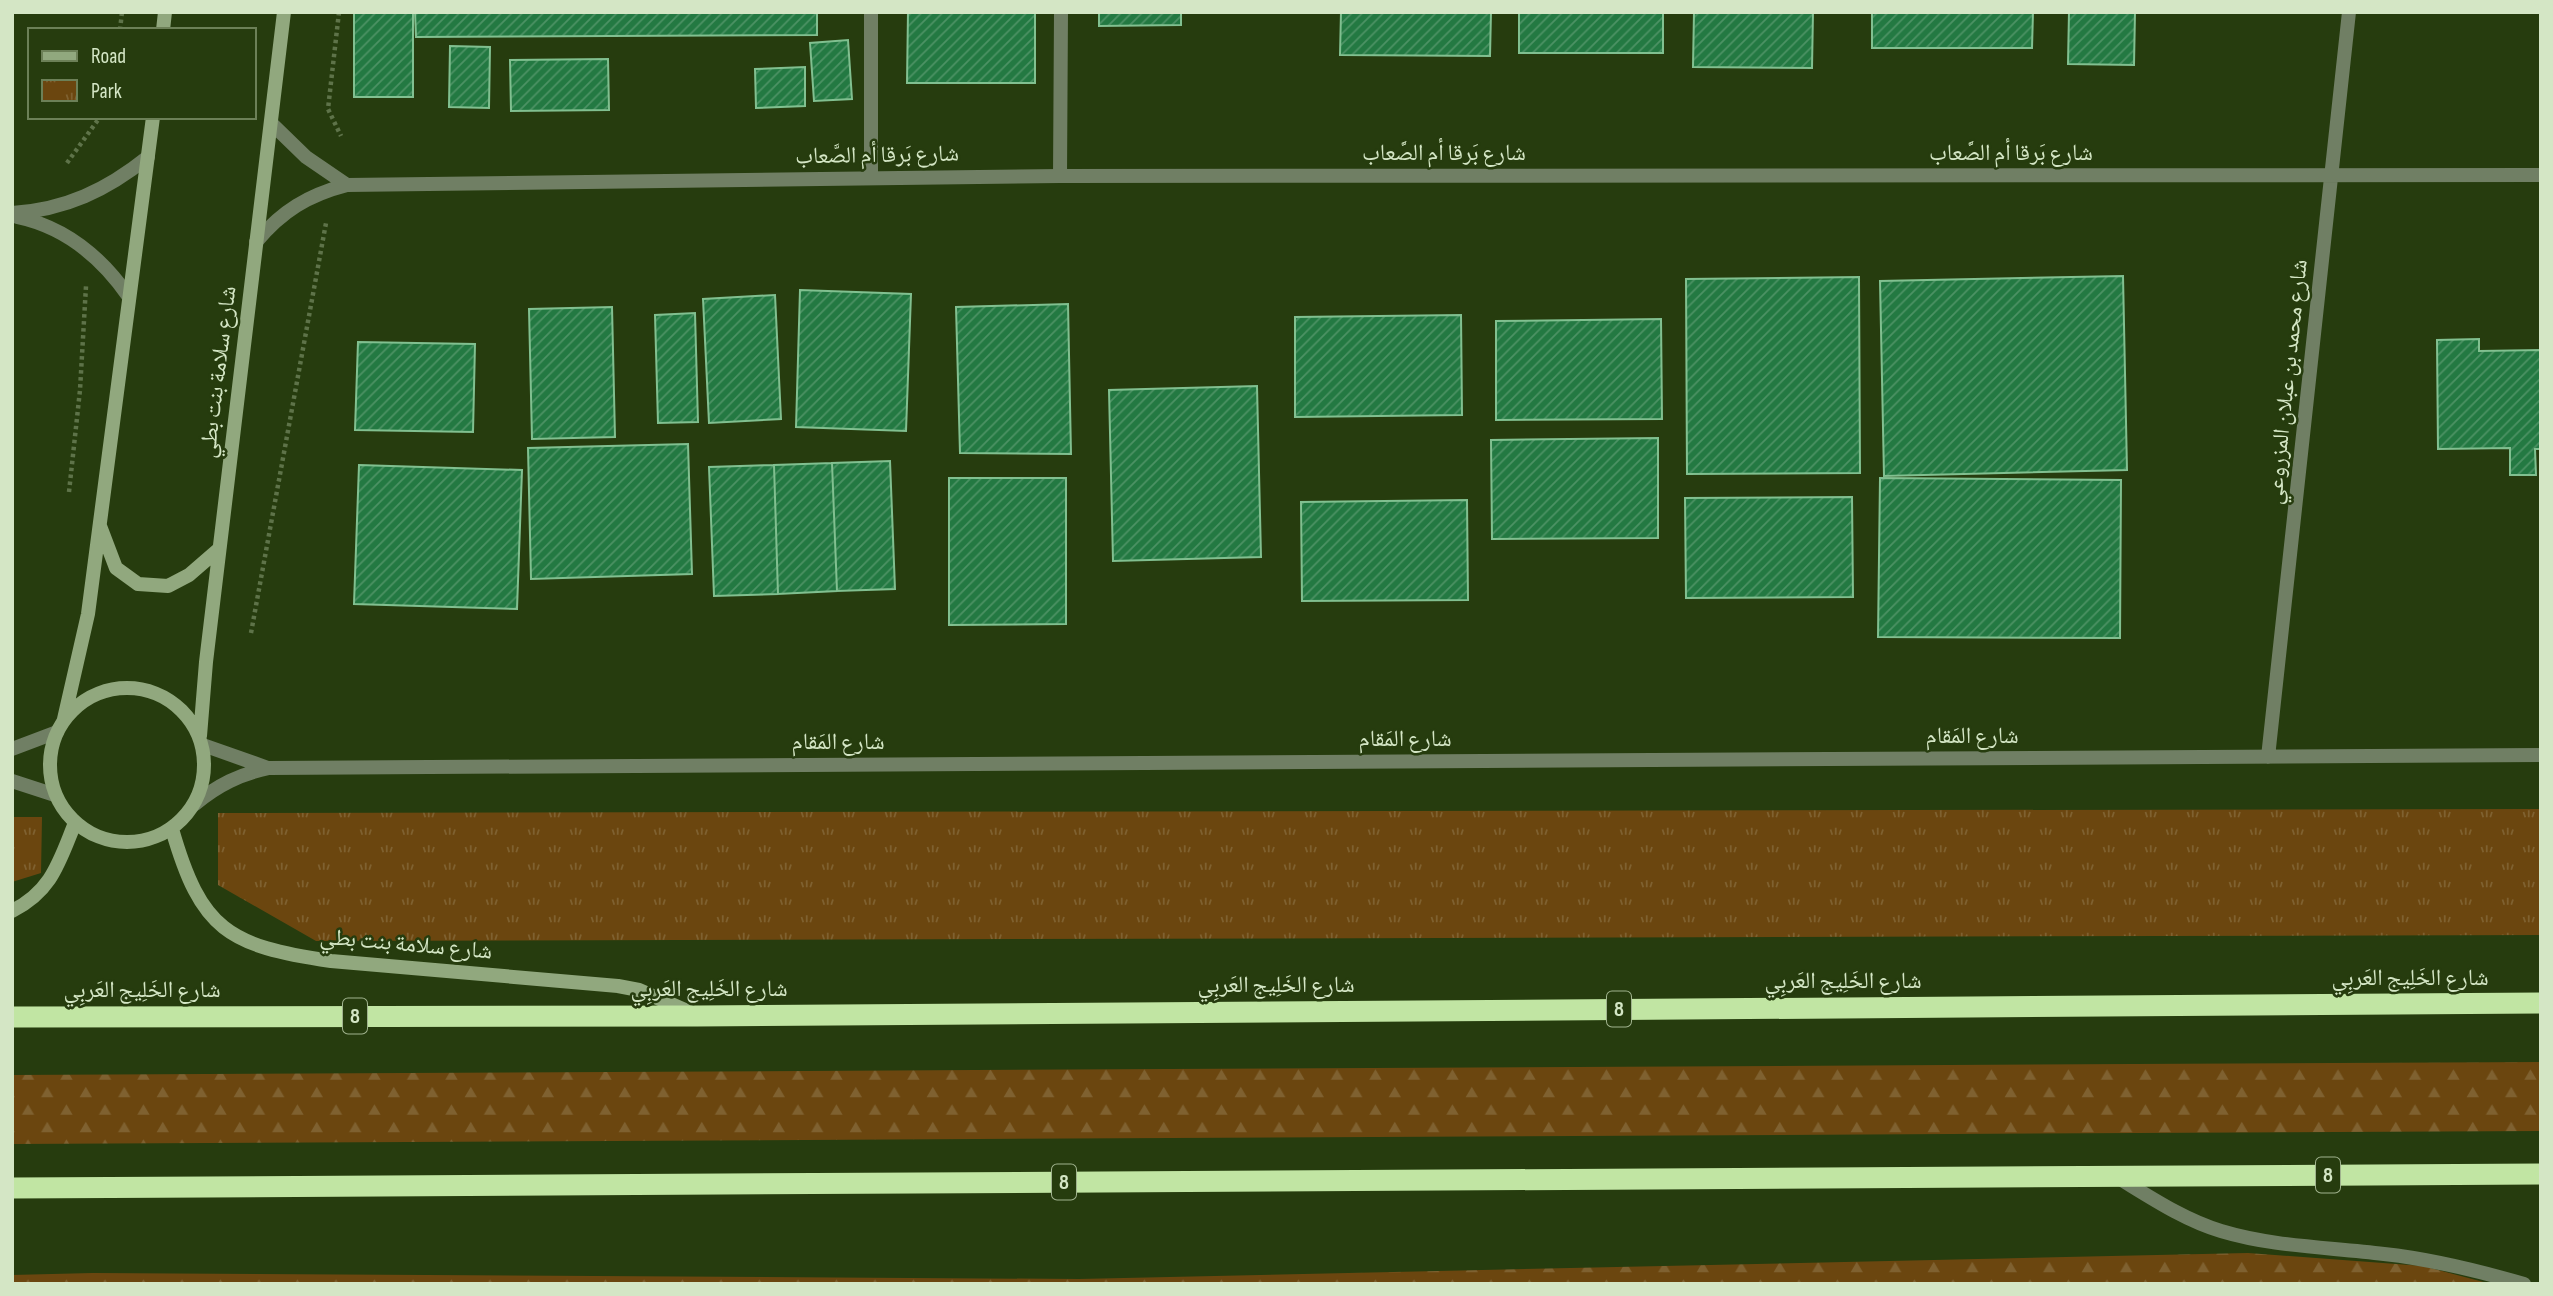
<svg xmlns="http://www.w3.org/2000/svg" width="2553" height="1296" font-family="'Sofia Sans Condensed','Noto Naskh Arabic',sans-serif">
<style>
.forest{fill:url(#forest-firs)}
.park{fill:url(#park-tufts)}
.building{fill:url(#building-hatch);stroke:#81c090;stroke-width:2}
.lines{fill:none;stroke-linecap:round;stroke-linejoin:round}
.path{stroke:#5e7349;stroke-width:4.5;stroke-dasharray:3.5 3.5;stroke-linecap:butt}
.lane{stroke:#707f64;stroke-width:14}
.street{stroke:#707f64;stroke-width:14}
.secondary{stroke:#91a87e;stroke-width:14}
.highway{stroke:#c1e5a3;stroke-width:21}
.labels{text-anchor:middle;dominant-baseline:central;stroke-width:5;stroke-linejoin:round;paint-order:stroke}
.shield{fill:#263c0e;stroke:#a0b38e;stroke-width:2}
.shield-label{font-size:21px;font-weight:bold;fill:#d4e6c5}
.street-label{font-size:23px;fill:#d4e6c5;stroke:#263c0e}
</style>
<defs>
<pattern id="forest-firs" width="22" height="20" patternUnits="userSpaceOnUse" patternTransform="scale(1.75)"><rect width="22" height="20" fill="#6b460f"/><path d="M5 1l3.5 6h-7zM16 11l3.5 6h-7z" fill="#7f6130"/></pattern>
<pattern id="park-tufts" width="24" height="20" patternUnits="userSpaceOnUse" patternTransform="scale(1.75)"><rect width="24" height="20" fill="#6b460f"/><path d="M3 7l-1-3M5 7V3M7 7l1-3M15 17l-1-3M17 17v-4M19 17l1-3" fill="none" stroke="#7f6130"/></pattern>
<pattern id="building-hatch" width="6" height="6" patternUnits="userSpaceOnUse" patternTransform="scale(1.75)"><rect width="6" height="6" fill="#237942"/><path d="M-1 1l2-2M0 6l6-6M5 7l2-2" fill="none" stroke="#4c9264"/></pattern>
</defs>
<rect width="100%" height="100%" fill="#263c0e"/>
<path class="forest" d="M2541 1062V1131L12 1144V1075Z
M2248 1253 2423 1266 2491 1284H12V1275L93 1273 1079 1279Z"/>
<path class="park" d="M2541 809V935L316 941 218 885V813Z
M12 817H42L41 873 12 882Z"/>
<path class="building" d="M354 12H413V97H354Z
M415 12H817V35L416 37Z
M908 12H1035V83H907Z
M1099 12H1181V25L1099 26Z
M1341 12H1491L1490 56 1340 55Z
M1519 12H1663V53H1519Z
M1694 12H1813L1812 68 1693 67Z
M1872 12H2033L2032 48H1872Z
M2069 12H2135L2134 65 2068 64Z
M848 40 852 99 814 101 810 43Z
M450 46 490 47 489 108 449 107Z
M608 59 609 110 511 111 510 60Z
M805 67V106L756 108 755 69Z
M2123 276 2127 470 1884 476 1880 281Z
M1859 277 1860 473 1687 474 1686 279Z
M800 290 911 294 906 431 796 427Z
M775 295 781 419 709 423 703 299Z
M1068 304 1071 454 960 453 956 307Z
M612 307 615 437 532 439 529 309Z
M695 313 698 422 658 423 655 315Z
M1461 315 1462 415 1295 417V317Z
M1661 319 1662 419 1496 420V321Z
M2479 339V351L2541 350V449H2535L2536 475H2510V448L2438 449 2437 340Z
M358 342 475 344 473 432 355 430Z
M1257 386 1261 557 1113 561 1109 390Z
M1658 438V538L1492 539 1491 440Z
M688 444 692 574 531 579 528 448Z
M890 461 895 589 837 591 832 463Z
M832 463 837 591 778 594 774 465Z
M359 465 522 470 517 609 354 604Z
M774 465 778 594 714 596 709 467Z
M949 478H1066V624L949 625Z
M1880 478 2121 480 2120 638 1878 637Z
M1852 497 1853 597 1686 598 1685 498Z
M1467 500 1468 600 1302 601 1301 502Z"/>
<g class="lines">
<path class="path" d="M339 12 328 109 341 136
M120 30 122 12
M67 163 100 117
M69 492 80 390 86 286
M251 633 326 223"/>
<path class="lane" d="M1060 176 1061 12"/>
<path class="street" d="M871 12V178
M271 123 306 157 347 185
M12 213C65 210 107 190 148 157
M17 217C65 227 102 258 129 297
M256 242C282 211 308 195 347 185L1060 176 2541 175
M203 745 268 768
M12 749 57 732
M2268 757 2349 12
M12 781 55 795
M195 804C218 785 240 774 269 768L2541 755
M2117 1177C2150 1197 2184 1220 2221 1231 2274 1247 2329 1247 2384 1254 2431 1259 2479 1271 2524 1284"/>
<path class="secondary" d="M163 30 165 12
M100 526 116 568 138 584 168 586 189 575 219 549
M50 765a77 77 0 1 1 154 0a77 77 0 1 1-154 0Z
M64 719 88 614 153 117
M200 736 206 662 284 12
M172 829C201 930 228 946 331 961L618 986 639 990 694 1014
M12 911C52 891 59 862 75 823"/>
<path class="highway" d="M12 1017 697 1016 2541 1003
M12 1188 2541 1174"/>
</g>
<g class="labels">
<g class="shield">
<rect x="1607" y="991.5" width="24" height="35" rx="5"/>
<rect x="343" y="998.5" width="24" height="35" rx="5"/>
<rect x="2316" y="1157.5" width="24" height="35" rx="5"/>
<rect x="1052" y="1164.5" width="24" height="35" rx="5"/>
</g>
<g class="shield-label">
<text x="1619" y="1009">8</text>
<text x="355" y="1016">8</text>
<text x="2328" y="1175">8</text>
<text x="1064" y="1182">8</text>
</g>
<g class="street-label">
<text x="1444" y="153">شارع بَرقا أم الصَّعاب</text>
<text x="2011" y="153">شارع بَرقا أم الصَّعاب</text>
<text transform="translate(877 155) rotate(-1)">شارع بَرقا أم الصَّعاب</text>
<text transform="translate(218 372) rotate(-83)">شارع سلامة بنت بطي</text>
<text transform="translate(2287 382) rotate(-84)">شارع محمد بن عبلان المزروعي</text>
<text x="1972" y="736">شارع المَقام</text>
<text x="1405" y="739">شارع المَقام</text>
<text x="838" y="742">شارع المَقام</text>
<text transform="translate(406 944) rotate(5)">شارع سلامة بنت بطي</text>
<text x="2410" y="978">شارع الخَلِيج العَربِي</text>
<text x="1843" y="981">شارع الخَلِيج العَربِي</text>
<text x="1276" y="985">شارع الخَلِيج العَربِي</text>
<text x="709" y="989">شارع الخَلِيج العَربِي</text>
<text x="142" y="990">شارع الخَلِيج العَربِي</text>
</g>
</g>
<rect width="2553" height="1296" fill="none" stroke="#d4e6c5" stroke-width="28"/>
<rect x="28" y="28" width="228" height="91" fill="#263c0e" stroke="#6c8057" stroke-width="2"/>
<rect x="42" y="51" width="35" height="10" fill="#91a87e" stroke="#6c8057" stroke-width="2"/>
<text x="91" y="63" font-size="21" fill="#d4e6c5">Road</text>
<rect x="42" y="80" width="35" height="21" fill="url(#park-tufts)" stroke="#6c8057" stroke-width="2"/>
<text x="91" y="98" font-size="21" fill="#d4e6c5">Park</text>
</svg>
